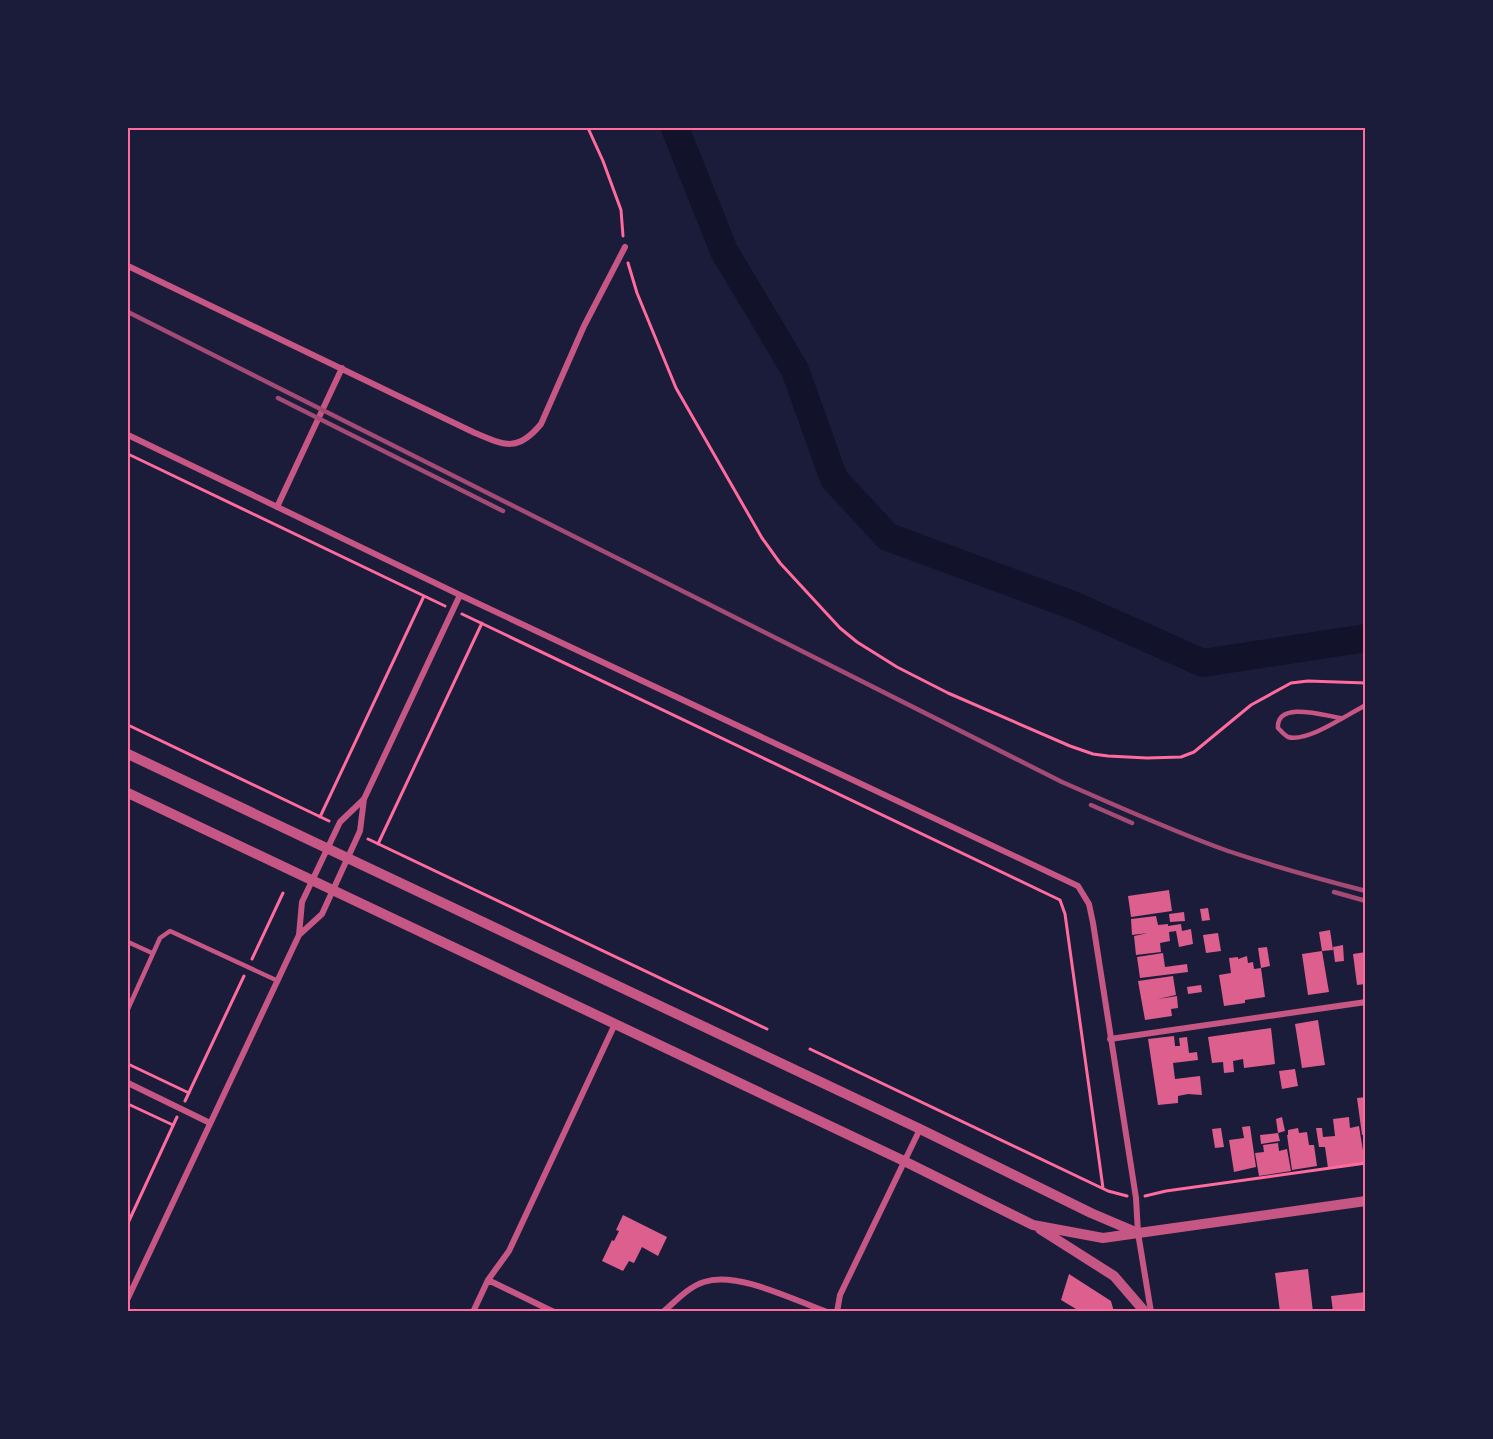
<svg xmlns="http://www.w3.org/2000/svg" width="1493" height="1439" font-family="'Asap Condensed',sans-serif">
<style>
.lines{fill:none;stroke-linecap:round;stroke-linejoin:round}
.river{stroke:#12122b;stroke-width:28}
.building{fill:#dd5f8e}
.path{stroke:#ff6b9d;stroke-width:3}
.service{stroke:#c65784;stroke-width:4.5}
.minor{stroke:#c65784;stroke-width:6}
.tertiary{stroke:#c65784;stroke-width:10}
.rail{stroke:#a44b75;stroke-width:4.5}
.neatline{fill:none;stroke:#ff6b9d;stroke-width:2}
</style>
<rect width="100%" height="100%" fill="#1b1b3a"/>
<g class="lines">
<path class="river" d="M675 128 724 251 795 370 834 479 888 537 1075 606 1203 663 1366 638"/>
</g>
<path class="building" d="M1169 890 1172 911 1131 917 1128 896Z
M1208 908 1210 920 1202 921 1200 909Z
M1184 912 1185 921 1170 922 1169 914Z
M1156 916 1158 925 1168 924V926L1181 924 1182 931 1191 929 1193 944 1179 947 1176 931 1169 932 1170 941 1160 943 1161 952 1136 955 1134 936 1148 933 1132 935 1131 919Z
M1330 930 1333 950 1322 951 1319 932Z
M1218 933 1221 951 1206 953 1203 935Z
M1343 945 1344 961 1335 962 1333 947Z
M1267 947 1270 966 1261 968 1258 948Z
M1322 951 1329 992 1308 995 1302 954Z
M1366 952V984L1357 985 1353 954Z
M1163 953 1165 967 1187 964 1188 972 1140 978 1137 957Z
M1247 956 1248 963 1253 962 1254 969 1261 968 1265 997 1245 1000V1003L1224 1006 1219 975 1231 973 1229 958 1238 957V959Z
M1173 976 1176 995 1158 999 1177 996 1178 1008 1171 1009 1172 1016 1145 1020 1138 981Z
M1201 985 1202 992 1188 994 1187 987Z
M1318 1020 1325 1065 1302 1068 1295 1024Z
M1271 1028 1275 1064 1244 1068 1243 1059 1233 1061 1234 1072 1224 1073 1223 1062 1212 1063 1208 1037Z
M1174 1036 1175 1046H1180L1179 1038 1187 1037 1189 1053 1197 1052 1198 1060 1173 1063 1175 1079 1200 1076 1202 1095 1188 1094 1178 1096V1103L1158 1105 1148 1039Z
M1295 1069 1298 1086 1282 1089 1279 1071Z
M1366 1097V1134L1362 1135 1357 1098Z
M1282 1117 1285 1131 1278 1133 1276 1119Z
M1349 1117 1350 1128 1359 1126 1365 1163 1328 1168 1325 1147H1319L1316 1128H1322L1323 1137 1335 1136 1333 1119Z
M1250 1126 1256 1167 1234 1172 1229 1140 1244 1138 1242 1127Z
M1221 1128 1224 1147 1215 1148 1212 1129Z
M1298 1128 1299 1133 1307 1132 1309 1145H1314L1317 1166 1292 1170 1287 1135H1288V1130Z
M1278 1133 1280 1141 1261 1144 1260 1135Z
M1278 1143 1279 1151 1287 1149 1291 1171 1259 1176 1255 1153 1264 1152 1263 1145Z
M623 1215 667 1237 658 1256 642 1247 634 1263 629 1261 623 1271 602 1261 612 1240 614 1241 619 1231 616 1230Z
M1308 1269 1313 1312H1280L1275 1273Z
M1069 1274 1111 1301 1114 1312H1081L1061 1300Z
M1366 1292V1312H1333L1331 1296Z"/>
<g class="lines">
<path class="path" d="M588 128 603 161 621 210 623 236
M628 263 637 293 676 388 762 538 780 563 840 628 857 642 897 667 948 693 1070 746 1093 754 1108 756 1147 758 1181 757 1194 752 1251 705 1291 683 1308 681 1366 683
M128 454 445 606
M462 614 1060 900 1065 914 1103 1188
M128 725 329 821
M320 817 424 596
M368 839 767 1029
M378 844 482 623
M252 959 283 893
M810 1049 1108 1191 1127 1196
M128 1064 189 1093
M185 1101 244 976
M128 1104 173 1125
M1145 1196 1166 1191 1366 1163
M128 1223 177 1117"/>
<path class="service" d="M1341 718C1326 716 1276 700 1278 728 1281 731 1284 735 1288 737 1307 743 1348 714 1366 705
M128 942 152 953
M128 1009 160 938 170 931 278 981"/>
<path class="minor" d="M128 266 475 433C505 446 518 452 541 424L584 326 625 247
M128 435 460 595 1078 886 1089 904 1093 923 1136 1198 1138 1233 1151 1312
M277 507 342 368
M299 935 322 914 360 831 364 799 460 595
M1110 1039 1366 1002
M128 1083 210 1123
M488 1280 554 1312
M128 1298 299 935 302 902 340 822 364 799
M473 1312 488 1280 509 1251 615 1024
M663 1312C675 1302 688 1287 704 1282 737 1271 794 1300 827 1312
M837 1312 840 1295 920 1129"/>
<path class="tertiary" d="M128 754 920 1129 1091 1213 1138 1233
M128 793 904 1161 1033 1225 1103 1238 1366 1201
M1040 1229 1114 1276 1145 1312"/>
<path class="rail" d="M128 312 1062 782C1117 806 1172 831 1228 851 1273 866 1319 879 1366 891
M278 398 503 511
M1091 805 1132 823
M1334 892 1366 901"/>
</g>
<rect width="1493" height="1439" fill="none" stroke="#1b1b3a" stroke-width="258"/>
<rect x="129" y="129" width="1235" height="1181" class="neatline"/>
</svg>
